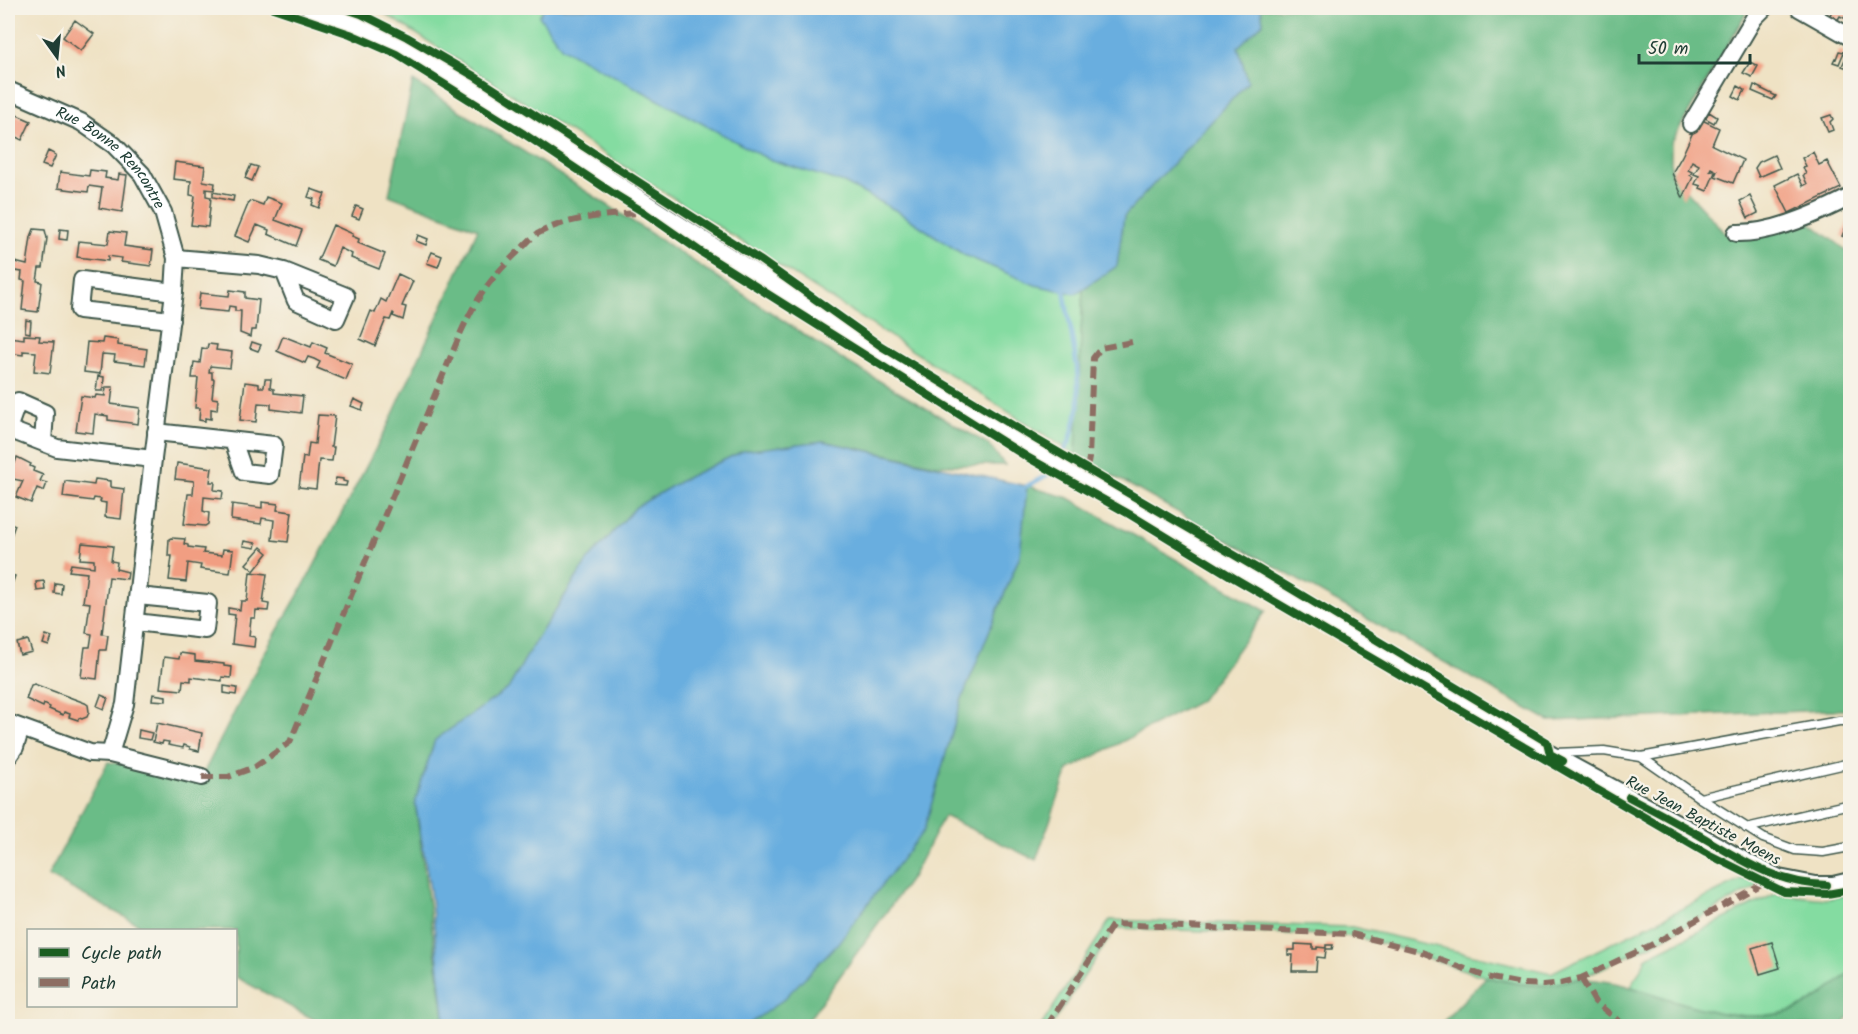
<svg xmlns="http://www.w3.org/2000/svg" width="1858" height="1034" font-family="Kalam,sans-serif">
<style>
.green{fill:#84dca1;stroke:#528c6a;stroke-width:1.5}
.forest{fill:#6bbc87;stroke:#457c5e;stroke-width:1.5}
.water{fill:#69aedf;stroke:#44768a;stroke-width:1.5}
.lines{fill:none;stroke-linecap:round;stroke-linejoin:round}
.stream{stroke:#69aedf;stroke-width:4.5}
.building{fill:#f19e82}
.lane-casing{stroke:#3e564a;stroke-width:11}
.street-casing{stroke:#3e564a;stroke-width:20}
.lane{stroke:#fff;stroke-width:8}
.street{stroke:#fff;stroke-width:16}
.quiet{stroke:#8d6e63;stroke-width:6;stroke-dasharray:12 6;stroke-linecap:butt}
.cycleway-casing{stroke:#f7f3e8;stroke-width:11}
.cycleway{stroke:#1b5e20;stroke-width:8}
.labels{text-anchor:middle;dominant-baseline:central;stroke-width:4.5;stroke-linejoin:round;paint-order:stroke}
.street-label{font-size:16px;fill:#1f3d34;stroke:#f7f3e8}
</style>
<rect width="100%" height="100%" fill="#f7f3e8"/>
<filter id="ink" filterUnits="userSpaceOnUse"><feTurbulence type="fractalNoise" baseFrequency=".0167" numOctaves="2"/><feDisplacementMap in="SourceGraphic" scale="12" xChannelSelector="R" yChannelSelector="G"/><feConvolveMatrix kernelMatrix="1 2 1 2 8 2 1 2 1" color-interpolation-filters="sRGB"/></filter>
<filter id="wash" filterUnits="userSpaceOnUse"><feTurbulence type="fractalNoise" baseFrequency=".008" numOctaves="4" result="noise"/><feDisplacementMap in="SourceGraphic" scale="24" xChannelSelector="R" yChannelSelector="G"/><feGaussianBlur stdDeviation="1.35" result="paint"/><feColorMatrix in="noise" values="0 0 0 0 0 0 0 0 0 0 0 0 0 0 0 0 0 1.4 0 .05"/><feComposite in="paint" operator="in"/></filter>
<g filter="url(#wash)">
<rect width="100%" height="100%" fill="#efe2c4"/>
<path class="green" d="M376 8H1261L1248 82 1124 216 1083 289 1076 455Z
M1743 879 1765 882 1651 945 1581 978 1561 983 1544 985 1522 984 1486 977 1397 948 1353 936 1116 928 1051 1026H1041L1110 920 1352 927 1551 973Z
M1775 894 1827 899 1850 894V973C1835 985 1819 1000 1801 1007 1746 1030 1684 1004 1631 987L1647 957Z"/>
<path class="forest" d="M1261 8H1749L1671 143V174L1726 234H1753L1804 218 1850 253V710H1829L1549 721 1076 455 1083 289 1117 266 1124 216 1248 82 1238 47 1263 23Z
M413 81 606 204 840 358 988 444 1005 465H937L823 441 743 451 684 479 636 507 588 560 536 640 508 689 435 740 415 802 445 1024 447 1026H326L236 977V930H149L48 876 108 762 202 776 265 652 304 585 388 425 478 229 389 195Z
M1027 486 1069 498 1266 611 1200 701 1068 770 1036 860 944 816 913 875 804 1026H746L784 999 924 830 961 701 1020 555Z
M1850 973V1017L1841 1026H1439L1486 977C1505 981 1524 986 1544 985 1557 985 1572 977 1585 979 1600 980 1618 983 1634 988 1686 1003 1748 1031 1802 1007 1820 999 1835 985 1850 973Z"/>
<path class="water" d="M544 8H1261L1263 23 1238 47 1248 82 1124 216 1117 266 1075 294 1035 285 964 255 897 211 844 183 768 159 562 48 539 16Z
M823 441 1027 486 1020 555 961 701 924 830 838 943 784 999 746 1026H447L445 1024 430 890 415 802 435 740 508 689 536 640 588 560 636 507 684 479 743 451Z"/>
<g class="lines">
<path class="stream" d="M1027 486 1051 473 1070 441 1079 405 1077 367 1064 290"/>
</g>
<g id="blocks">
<path class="building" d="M1831 8H1850V16L1848 20 1840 16 1837 21 1829 17 1832 11 1829 10Z
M75 20 94 34 81 51 63 37Z
M1839 51 1844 52 1839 64 1833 62 1835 58 1836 59Z
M1847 55 1850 56V62L1848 68 1842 66Z
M1750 62 1758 66 1752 77 1743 73Z
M1754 85 1776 96 1773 100 1752 91Z
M1738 86 1745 90 1740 100 1733 96Z
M8 111 31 121 22 140 8 133Z
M1709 112 1717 117 1714 123 1705 118Z
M1831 115 1833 119 1830 122 1833 130 1828 132 1822 118Z
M1700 119 1719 128 1712 145 1743 160 1733 183 1715 176 1717 171 1711 168 1710 170 1715 172 1707 191 1700 188 1701 186 1695 184 1699 176 1694 174 1699 165 1692 161 1688 170 1692 172 1690 175 1693 177 1683 198 1672 173 1682 156 1692 134 1690 133 1695 123Z
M48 151 56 155 50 168 42 165Z
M1813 152 1819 165 1827 161 1841 188 1789 213 1775 185 1797 174 1803 186 1807 184 1803 175 1806 174 1803 167 1806 166 1802 158Z
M1774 155 1780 168 1759 177 1755 168 1759 162Z
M175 162 205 166 203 181 215 183 214 190 206 189V196L211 197 208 227 191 225 195 196 190 195 191 181 173 179Z
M251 165 258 167 252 181 245 178Z
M90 170 106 172 105 178 118 180 119 174 127 175 122 212 99 208 102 188 89 186 88 192 58 188 60 172 89 176Z
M311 189 325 194 319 208 312 205 314 199 308 197Z
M213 192 234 196 233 201 213 197Z
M1750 196 1758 213 1748 218 1740 201Z
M266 197 282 203 275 220 302 230 296 246 268 234 269 230 257 225 249 242 235 236 249 202 252 201 263 205Z
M356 206 363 209 359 219 352 216Z
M1848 222 1850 223V239L1842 236Z
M333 225 353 234 352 236 359 239 358 243 385 254 379 269 351 258 352 254 340 248 333 266 318 260Z
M34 229 45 230 47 238 43 268H39L38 275 37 281 42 282 38 312 22 310 25 281 21 280 22 272 8 270V266L11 261 27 265 31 237Z
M60 229 68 230 67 240 59 239Z
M110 231 126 233 124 246 153 250 151 266 121 262 122 258 108 256V261L77 257 79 241 108 244Z
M418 235 428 239 426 245 416 241Z
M432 252 442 256 438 267 427 263Z
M398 274 413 281 402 306 406 307 403 320 393 316 394 314 393 313 390 320 386 319 375 346 360 339 371 311 375 313 381 299 386 302Z
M230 290 245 292V298L259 300 256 330H251L250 337 240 333 241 311H235V307L229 306 228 312 198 309 200 293 229 296Z
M26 320 31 321 30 333 25 332Z
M24 335 40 336 39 341 54 342 50 373 34 371 36 352 23 351V355L8 353V337L24 339Z
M283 336 311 347 313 342 327 348 325 353 352 364 346 380 317 368 320 362 314 359 308 357 305 363 277 351Z
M103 338 118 340V345L147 349 145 365 114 361 115 355 102 354 100 374 84 372 87 342 102 343Z
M252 342 261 345 258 351 250 348Z
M208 344 217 345 216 350 232 352 230 368 210 366 209 372H212V379H214L212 398 218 399 217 410 211 409V419L205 418V421L199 420 200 408H195L198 378H192L194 362 200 363 202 348 207 349Z
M98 376 104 377 103 391H96Z
M265 379H271L270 388 274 389V393L303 396 301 413 271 409V404L258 403 256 422 240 420 245 382 259 384V387H264Z
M106 387H113L111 404 140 408 138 424 108 420V416L95 414 93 433 76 431 81 396 95 398 96 395 105 396Z
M354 399 364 404 362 410 351 406Z
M318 415 335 416 331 447H334L332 461 319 460 316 489 299 487 303 457 307 458 309 443 315 444Z
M17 457 31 464 30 466 34 468 33 471 43 475 40 481 47 483 44 491 37 488 31 503 16 497 23 481 8 478V460L15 463Z
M177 463 212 468 210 482H215L214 490 223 491 222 499 204 497 203 511 209 513 208 524 205 526 184 524 188 494H193L194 481 175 479Z
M336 478 343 479V481L347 482 346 486 334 485Z
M95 479 110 481V487L124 489 121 519 105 517 106 503 100 502 101 499 94 498 93 501 63 497 65 481 94 485Z
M262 502 278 504 277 510 292 512 288 542 272 540 274 520 262 518 261 524 231 520 232 504 262 508Z
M8 522 15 525 8 544Z
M171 538 185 539 184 544 188 545V547L204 549 203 553 222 555 223 549 233 550 230 573 200 569 201 565 188 563 186 582 169 580 172 556H168L169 539Z
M244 541 256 543 255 548 243 546Z
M82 543 113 546 111 561 117 562 116 569 128 572 127 579 109 577 102 634 108 635 106 650H100L97 679 81 677 85 647H90L92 634 86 633 90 603 83 602 87 573 69 571 71 564 94 567V560L80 559Z
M261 547 268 553 254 571 246 564Z
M250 572 267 574 263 603 269 604 268 611 256 610 255 618H251L249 636 255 637 254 647 232 644 235 615 228 614V608L240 610 241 601H247Z
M8 574 15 576 8 595Z
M44 581 45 590 37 591 36 582Z
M55 583 62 584 61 594 54 593Z
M46 635 52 637 49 646 43 644Z
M28 640 32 652 20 655 17 643Z
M180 653 195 655V661L224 664V666L232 667 231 678 222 677V681L191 677V681L183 680 182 690 160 688 164 657 179 659Z
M34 684 85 703 88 705 89 712 87 717 82 719 79 718 78 720 69 717 70 714 64 712 63 715 49 709 50 707 44 704 43 707 26 699 31 685Z
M224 686 237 688 236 695 224 693Z
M153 694 166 696V701L152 700Z
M101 695 108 698 104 709 97 706Z
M157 723 202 733 199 751 190 749V747L184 745 183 748 168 745 169 742 163 741 162 744 153 742Z
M139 730 152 733 150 740 138 738Z
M1772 942 1780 968 1760 974 1752 948Z
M1295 944 1313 945V949H1317V947L1326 948V945H1333L1332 949H1326L1325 958 1317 957 1316 971H1292L1293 955H1288V950H1295Z"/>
</g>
</g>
<g filter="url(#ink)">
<use href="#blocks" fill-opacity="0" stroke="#3e564a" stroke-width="1.5"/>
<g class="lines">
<g class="lane-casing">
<path id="lane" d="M1555 753 1604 751 1641 757 1839 721H1850
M1641 757 1700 798 1763 838 1795 850 1823 852 1850 847
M1700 798 1850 763
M1746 828 1850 804"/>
</g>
<g class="street-casing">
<g id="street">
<path d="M310 8 357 25 402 46 470 87 656 210 941 391 1036 449 1259 578 1550 754 1690 830 1750 864 1779 878 1815 885H1833L1850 881"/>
<path d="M1799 8 1850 37"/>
<path id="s1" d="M8 90 81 122 114 145 142 174 163 212 176 258 174 292 153 459 125 704 110 754"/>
<path d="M1691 124 1754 18 1764 8"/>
<path d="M1736 233C1772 234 1819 213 1850 197"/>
<path d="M176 258 259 265 284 271 346 296 336 319 296 301 284 271"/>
<path d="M171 320 79 310 82 280 174 292"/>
<path d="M156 432 274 445 270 475 244 472 233 441"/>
<path d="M43 442 45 413 18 401 8 429 57 448 153 459"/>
<path d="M135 622 205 630 208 603 138 596"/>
<path d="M8 723 90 753 110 754 202 777"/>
<path d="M8 757 15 747 21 728"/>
</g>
</g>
<use href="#lane" class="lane"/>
<use href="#street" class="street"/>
<path class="quiet" d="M1087 469 1089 458 1093 358 1101 348 1132 342
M202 777H228L255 767 290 742 461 332C477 297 492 276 520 250 525 245 531 238 537 234 567 217 607 215 641 213
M1581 978 1595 1002 1625 1026
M1047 1026 1113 924 1352 934 1419 951 1486 977 1522 984 1544 985 1561 983 1581 978 1651 945 1767 881"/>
<g class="cycleway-casing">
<path id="cycleway" d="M273 8 350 34 396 54 524 134 614 194 645 213 701 252 1027 457 1129 514 1234 578 1706 853 1784 892 1827 894 1850 890
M343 8 361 14 407 37 474 76 760 260 881 346 1037 440 1260 570 1547 742 1550 754 1563 761
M1629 797C1652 809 1676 822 1699 835 1741 860 1776 884 1827 885"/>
</g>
<use href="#cycleway" class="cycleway"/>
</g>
</g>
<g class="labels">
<g class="street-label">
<text stroke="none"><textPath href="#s1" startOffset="126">Rue Bonne Rencontre</textPath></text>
<text transform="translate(1703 821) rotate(28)">Rue Jean Baptiste Moens</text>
</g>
</g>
<rect width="1858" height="1034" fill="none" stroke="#f7f3e8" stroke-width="30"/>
<rect x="27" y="929" width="210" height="78" fill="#f7f3e8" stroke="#a1aaa0" stroke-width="1.5"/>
<rect x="39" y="948" width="30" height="9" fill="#1b5e20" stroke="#a1aaa0" stroke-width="1.5"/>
<text x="81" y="959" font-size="18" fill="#1f3d34">Cycle path</text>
<rect x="39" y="978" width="30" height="9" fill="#8d6e63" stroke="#a1aaa0" stroke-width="1.5"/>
<text x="81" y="989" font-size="18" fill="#1f3d34">Path</text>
<g transform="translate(57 57) rotate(165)" stroke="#f7f3e8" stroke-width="4.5" paint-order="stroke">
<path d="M0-4.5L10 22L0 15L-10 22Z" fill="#1f3d34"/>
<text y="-9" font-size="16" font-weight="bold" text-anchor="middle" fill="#1f3d34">N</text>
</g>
<path d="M1639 54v9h111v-9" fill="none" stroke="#1f3d34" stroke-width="3"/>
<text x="1648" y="54" font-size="18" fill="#1f3d34" stroke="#f7f3e8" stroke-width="4.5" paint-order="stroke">50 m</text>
</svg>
